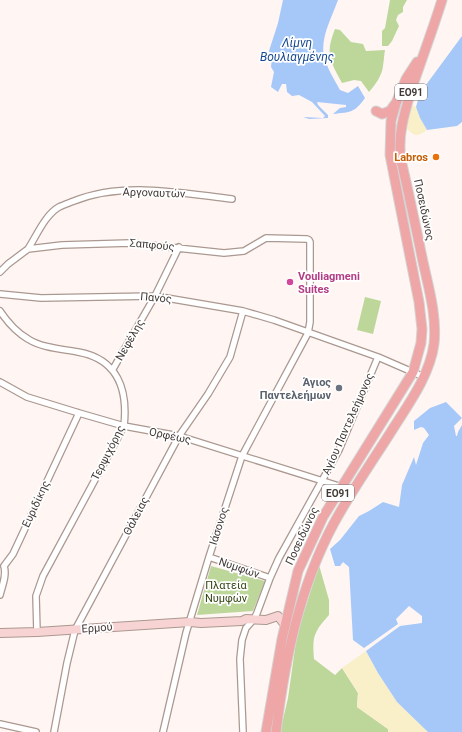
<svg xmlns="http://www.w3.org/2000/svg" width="462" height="732" font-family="Roboto,sans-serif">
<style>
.green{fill:#bdd79b}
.sand{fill:#f9efc9}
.water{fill:#a6c8f9}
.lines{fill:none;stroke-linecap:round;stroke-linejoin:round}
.street-casing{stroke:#ab9890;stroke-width:8}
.secondary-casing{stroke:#ab9890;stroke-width:10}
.primary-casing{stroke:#d5d3d3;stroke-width:11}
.street{stroke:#fff;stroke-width:5.5}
.secondary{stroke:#f7d3d3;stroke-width:8}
.primary{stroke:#eea6a7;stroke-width:9}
.food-dot{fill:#e8710a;stroke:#fff;stroke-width:1.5}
.hotel-dot{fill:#d1479c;stroke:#fff;stroke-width:1.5}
.worship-dot{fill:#6b7280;stroke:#fff;stroke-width:1.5}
.labels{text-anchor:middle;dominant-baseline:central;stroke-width:3.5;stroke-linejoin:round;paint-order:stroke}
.shield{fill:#fff;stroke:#7a7472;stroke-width:1}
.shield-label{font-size:10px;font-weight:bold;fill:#413936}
.food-label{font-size:11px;font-weight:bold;fill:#c56008;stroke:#fff;text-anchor:end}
.street-label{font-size:11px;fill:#413936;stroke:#fff}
.hotel-label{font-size:11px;font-weight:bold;fill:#b23c85;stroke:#fff;text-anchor:start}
.worship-label{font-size:11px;font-weight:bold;fill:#5b616d;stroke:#fff;text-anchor:end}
.park-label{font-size:11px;fill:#334513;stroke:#fff}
.water-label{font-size:12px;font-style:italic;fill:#16488f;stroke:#fff}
</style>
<rect width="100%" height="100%" fill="#fff6f3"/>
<path class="green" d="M390 0H407L403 7V12L398 15 396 20 399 26 392 41 388 46H382V31L385 28Z
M335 29 340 30 351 42 363 44 366 51 385 50C384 55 384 60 383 66 382 76 375 85 369 92L361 81 354 80 342 83C330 61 325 54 335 29Z
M365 297 381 301 373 334 357 330Z
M319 565 329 600V615C314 632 312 636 314 659L335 675 342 668 358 693 357 707 388 729V732H280L288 698 297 634Z
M211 566 265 581 253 611 197 615Z"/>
<path class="sand" d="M411 105 416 107 420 118 427 130C417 137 415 137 406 128V121Z
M366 651 378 673 397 702 428 732H388V729L357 707 358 693 342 668Z"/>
<path class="water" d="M283 0H338C332 17 320 38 324 56 327 68 334 79 340 90L348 93 358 86 365 98C354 113 351 112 333 114L340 108 346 107V105L317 102 318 105 328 115V118L309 119 303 117 323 118 325 116 312 102 299 95 292 96 287 92 286 84H282L278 92 271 87 274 72 271 67 272 57 269 51 278 23Z
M462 36V122L457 126 427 130 420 118 416 107 420 93Z
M446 402 462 418 454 426 456 436H457L458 432 462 425V732H428L397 702 378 673 366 651 400 626 422 623V616L409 606 396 619 398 624 364 648 353 640 349 567 343 562 340 566H335L330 549 340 540 359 516 369 511 383 502 399 507 402 485 414 457 416 465 423 443 429 435 424 428 421 427 414 430V421L430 408Z"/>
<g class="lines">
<g class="street-casing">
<path id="street" d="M28 249C37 235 45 215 59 207 63 205 69 203 74 201 123 181 180 193 232 199
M0 272 8 264 28 249 62 245 130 243 224 253 244 251 266 238 307 239 309 240 310 242V322L308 333 242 456 209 557 186 633 163 732
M0 294 41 298 155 296 243 311 274 320 378 357 424 377
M0 311C8 323 16 332 28 339 42 348 62 349 78 352 118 359 128 390 124 426L43 576 36 596 37 632
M113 369 155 296 179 247
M0 382 27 397 79 413 124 426 179 436 342 487
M209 557 270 578
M4 566 13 554 79 413
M0 595C2 586 7 576 4 566
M0 724 36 732
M54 732 67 663 75 630 179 436 208 394 230 357 243 311
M243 732 240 659 242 640 246 628 254 619 257 613 270 578 279 558 339 450 378 357"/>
</g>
<g class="secondary-casing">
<path id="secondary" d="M0 633 37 632 190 622 201 623 242 621 246 619 266 620 278 616 285 625"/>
</g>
<g class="primary-casing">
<path id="primary" d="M376 111 382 114 390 111 395 104
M266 732 282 639 298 571 323 517 413 372 421 343 422 329 419 302 390 155 391 121 396 103 406 79 417 62
M276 732C285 659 299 588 334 523 352 490 374 459 394 427 410 402 430 374 434 344 437 317 429 289 423 262 416 228 409 194 401 160 397 135 405 111 412 88 422 58 433 29 442 0"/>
</g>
<use href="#street" class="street"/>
<use href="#secondary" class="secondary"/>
<use href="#primary" class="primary"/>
</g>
<circle class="food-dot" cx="436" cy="157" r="4"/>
<circle class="hotel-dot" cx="290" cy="282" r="4"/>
<circle class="worship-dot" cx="339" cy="388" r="4"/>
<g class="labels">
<g class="shield">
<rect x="395" y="84" width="32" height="16" rx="3"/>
<rect x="322" y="485" width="32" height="16" rx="3"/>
</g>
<g class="shield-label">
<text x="411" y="92">ΕΟ91</text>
<text x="338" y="493">ΕΟ91</text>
</g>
<g class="food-label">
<text x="428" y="157">Labros</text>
</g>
<g class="street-label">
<text transform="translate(154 193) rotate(2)">Αργοναυτών</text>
<text transform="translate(424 210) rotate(78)">Ποσειδώνος</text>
<text transform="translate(152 245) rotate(5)">Σαπφούς</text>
<text transform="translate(156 298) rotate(5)">Πανός</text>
<text transform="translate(130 340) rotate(-60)">Νεφέλης</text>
<text transform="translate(348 424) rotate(-66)">Αγίου Παντελεήμονος</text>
<text transform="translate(170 436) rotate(12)">Ορφέως</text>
<text transform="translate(108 453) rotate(-63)">Τερψιχόρης</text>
<text transform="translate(36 504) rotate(-65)">Ευριδίκης</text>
<text transform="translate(136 516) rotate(-62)">Θάλειας</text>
<text transform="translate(219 526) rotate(-72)">Ιάσονος</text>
<text transform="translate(302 536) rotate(-65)">Ποσειδώνος</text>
<text transform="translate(239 568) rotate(19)">Νυμφών</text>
<text transform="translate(97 628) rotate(-4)">Ερμού</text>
</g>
<g class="hotel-label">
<text x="298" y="276">Vouliagmeni<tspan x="298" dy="13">Suites</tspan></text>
</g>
<g class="worship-label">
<text x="331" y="382">Άγιος<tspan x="331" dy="13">Παντελεήμων</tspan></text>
</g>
<g class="park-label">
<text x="226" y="585">Πλατεία<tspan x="226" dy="13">Νυμφών</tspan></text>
</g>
<g class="water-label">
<text x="297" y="43">Λίμνη<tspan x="297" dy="14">Βουλιαγμένης</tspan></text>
</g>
</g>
</svg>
